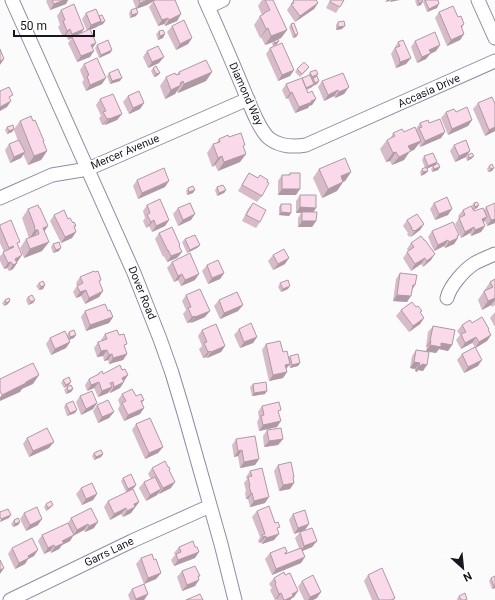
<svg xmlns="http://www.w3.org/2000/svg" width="495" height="600" font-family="Roboto,sans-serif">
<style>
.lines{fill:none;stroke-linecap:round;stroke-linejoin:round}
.street-casing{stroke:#938aa6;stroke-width:15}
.street{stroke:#fff;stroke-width:13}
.wall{fill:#d7bbc9}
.shaded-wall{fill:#af99a4}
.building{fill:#fadaea;stroke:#af99a4}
.labels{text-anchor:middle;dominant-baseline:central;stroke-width:3;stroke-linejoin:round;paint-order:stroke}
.street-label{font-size:11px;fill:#191620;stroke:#fff}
</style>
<rect width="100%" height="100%" fill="#fbfbfb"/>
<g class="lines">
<g class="street-casing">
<path id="street" d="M12 0 134 273 160 339 172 373 184 413 221 544 235 600
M205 0C218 29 231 59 243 88 249 102 259 131 270 139 281 147 293 147 306 145L495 61
M478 0 495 38
M208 7 223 0
M0 198 52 175 88 169 248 99
M447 298C450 286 464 270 475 263 481 260 488 257 495 254
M10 600 132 541 210 506"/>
</g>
<use href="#street" class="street"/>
</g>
<path class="wall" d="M47 0H68L66 4 50 10 46 1Z
M133 0H175L181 14 177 21 165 26 164 24 158 26 149 7 153 2 147 5 136 9V16L130 18 129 13 131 10 136 8 133 1Z
M262 0H273L287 30 281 38 279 39 277 44 273 46 272 44 273 42 265 45 261 37 260 38 254 25 260 16 262 15 258 6Z
M330 0H344L336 13 326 8Z
M416 0H422L421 5 417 6 415 1Z
M424 0H438L437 8 427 12 423 2Z
M293 1 318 3 314 9 295 22 287 10Z
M61 10 81 33 87 31 82 19 86 13 103 24 90 30 93 48 90 57 77 62 68 43 72 38 68 40 66 35 63 37 58 27 60 25 57 16Z
M439 12 458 17 464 24 462 28 464 34 460 40 447 46 435 18Z
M338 22 342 29 336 30V25Z
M291 24 298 34 296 37 293 38 289 27Z
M172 26 192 38 188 44 176 50 167 32Z
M159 31 163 38 158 40 156 34Z
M415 41 440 45 436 51 430 54 426 59 417 63 411 47Z
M398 42 411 58 406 64 396 68 395 66V65L391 54Z
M97 45 112 50 110 53 99 58 95 48Z
M270 48 294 70 290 76 278 81 266 54Z
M147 51 159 63 148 68 143 57Z
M84 64 102 84 86 91 82 82 84 80 80 70Z
M309 67 307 70 300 77 295 72 297 69Z
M153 68 160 73 157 76 154 77 151 71Z
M179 72H212L206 81 178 93 177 91 175 94 165 99 160 86 166 77 176 75Z
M310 72 318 74 316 76 319 81 317 84 313 86 312 87 307 90 308 93 316 99 312 105 309 106 308 108 295 113 288 98 286 99 282 90 286 84 308 76Z
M109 73 120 81 110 84 107 76Z
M322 81 348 88 344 94 335 98 334 96 324 101 318 87Z
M128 96 144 103 140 109 129 114 123 102Z
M100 99 122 114 117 120 105 125 104 124 102 125 99 118 101 116 96 105Z
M478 103 495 104V131L485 136 473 109Z
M446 112H456L472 120 468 126 448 135 441 118Z
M20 121H33L44 141 43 142 47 151 41 160 28 165 23 154 21 158 10 163 5 150 9 144 18 141 14 130 12 132 7 134 5 130 7 127 14 129Z
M420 123H429L445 132 441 138 420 147 419 143 414 150 410 151 404 160 392 165 390 161 386 162 380 149 387 140 390 139 393 133 417 132 416 129Z
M229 137 244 148 246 154 240 162 218 171 215 165 212 167 207 153 213 144H216L219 139Z
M454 145 466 157 455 162 450 151Z
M468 155 474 156 471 159 467 161 466 158Z
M424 156 437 162 436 165 440 167 438 170 432 172 431 169 433 166 427 169 428 171 425 174 421 176 420 172 422 169 425 168 422 160Z
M489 166 492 171 488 172 487 169Z
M319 169 351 172 345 181 343 182 337 191 322 198 313 178Z
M249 173 258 178 260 175 267 182 262 196 257 202 238 191 245 179Z
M290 173 296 195H278V181L282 175H288Z
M137 180 165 187 138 199 133 186Z
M217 187 226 190 224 193 217 196 215 190Z
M188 188 193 193 187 195 186 191Z
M300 195 316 208 313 212 316 221 312 227H298V218L301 213H296V201Z
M253 203 260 222 256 228 242 221 248 209Z
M434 203 448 215 435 220 430 209Z
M474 203 479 205 477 208 473 210 471 206Z
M281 204 291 213 289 216 279 215V207Z
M147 205 169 220 165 226 152 232 149 226 146 228 143 221 145 218 143 211Z
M486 207 495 223 487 226 485 221 484 222 485 226 481 232 471 236 470 233 461 238 455 224 459 218 458 216 463 210 474 211 484 210Z
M178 208 191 220 178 226 173 214Z
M28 209 44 231 42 251 24 258 20 248 26 239 29 238 28 236V235L22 218Z
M54 215 68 219 74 228 72 238 61 243 50 221Z
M407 220 424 224 420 230 411 237 410 236 409 237 407 234 408 233 403 226Z
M0 225 18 245V261L17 262V263L13 269 9 271 7 268 4 269 0 261V256L4 252 0 243Z
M432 231 458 237V238L454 244 445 248 444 246 434 251 428 237Z
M159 233 179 246 182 252 177 258 167 262 164 256 163 257 155 239Z
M185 239 200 245 197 248 187 253 182 242Z
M411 243 431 260 423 267 421 264 411 271 403 258 408 251 407 249Z
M53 244 59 251 53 253 51 247Z
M273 255 285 264 273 270 268 261Z
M172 262 195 280 181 286 178 280 174 282 167 268Z
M207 265 224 273 220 279 208 284 202 271Z
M95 272 101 280 99 283 103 291 99 297 85 304 81 296 76 298 73 292 77 286 76 283 80 277Z
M400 273 415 285 412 290 407 302 393 301 396 279Z
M495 279V305L492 307 491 305 482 310 478 300 490 282Z
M39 283 45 285 43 289 39 290 36 286Z
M280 283 288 289 281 292 278 287Z
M186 295 205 317 191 323V322L187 323 183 314 186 310 182 301Z
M28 297 35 300 33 303 28 305 26 300Z
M5 300 8 304 4 306 2 303Z
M219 300 243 305 238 311 220 319 214 306Z
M401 310 420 313 424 318 420 324 409 332 396 316Z
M85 311H108L113 317 109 323 86 331 81 317Z
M495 312V327L490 318Z
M472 323 488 331 491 335 487 341 476 348 478 366 464 373 457 360 462 354 475 347 472 343 461 349 456 340 460 335 457 331 462 325Z
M433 326 452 345 448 351 439 349 436 353 429 352 423 371 418 370 417 372 415 371V369L410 368 412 356 416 350 426 351 427 347H426L428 332Z
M239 329 257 337 253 343 240 348 234 335Z
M202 330 225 346 221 352 207 358 206 357 203 358 199 349 202 346 198 336Z
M69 332 74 338 69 340 70 342 66 348 51 355 46 344 50 338 67 335Z
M105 334 119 335 127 354 123 360 109 364 108 360 104 361 103 356 97 357 94 348 98 342 102 341 101 340Z
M266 344 283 352 288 358 290 356 300 363 298 366 290 368 289 365 286 369 287 372 283 378 269 381 262 350Z
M122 370 128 375 124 381 120 388 110 393 109 390 108 393 98 397 94 388 87 391 85 385 89 379 97 375 99 373 103 374Z
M63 380 69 385 64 388 61 383Z
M253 384 265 394 252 396 250 387Z
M67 387 73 389 71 392 66 394 64 390Z
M122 394 136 396 144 400 142 403 144 408 140 414 124 421 118 409 120 405 118 400Z
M80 396 97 403 93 409 81 415 76 402Z
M66 404 75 413 67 416 64 407Z
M97 405 114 412 109 418 98 423 93 411Z
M262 406 279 413 277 427 259 431 257 422 259 418 258 412Z
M136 424 163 447 158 453 145 459 132 430Z
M267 430 283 439 278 445 264 447 263 436Z
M27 438 49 448 29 457 23 444Z
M236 439 259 459 255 465 240 468 238 456 234 457 232 445Z
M94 453 103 454 101 457 94 460 92 456Z
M278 465 293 478 294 483 290 489 279 491 274 471Z
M152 468 170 471 171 488 159 494 158 493 157 495 146 501 139 488 144 482 151 479 148 474Z
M250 471 265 503 250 507 248 499H246L245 492 246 491 244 483 247 479 246 477Z
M123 478 134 488 126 492 121 481Z
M81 488 97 494 93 500 82 505 76 494Z
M108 501 139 502 131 513 123 517 121 514 110 520 104 507Z
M46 504 50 508 46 511 44 507Z
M91 508 94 528 85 532 84 530 73 536 70 541 62 545 59 549 51 553 50 551 44 554 38 541 42 535 68 523 71 518Z
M257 511 277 531 274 540 262 544 261 542 259 543 258 541 260 537 252 517Z
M24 513 38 525 26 531 20 519Z
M293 514 305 530 294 534 289 520Z
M14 520 20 522 18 525 13 527 11 524Z
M300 532 317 541 312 547 302 551 301 563 272 575 265 559 270 553 287 552 286 554 299 548 295 538Z
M179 547 195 558 174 566 171 560 175 555 174 553Z
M12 548 34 556 28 559 25 564 15 569 8 554Z
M141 558 154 560 161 573 156 579 144 584 136 564Z
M182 571 198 578 195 586 182 591 177 577Z
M285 575 298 591 294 597 292 598 290 600H277V599L275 600 270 590 272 588 269 584 274 578Z
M368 575 395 598 394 600H372L364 581Z
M495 576V588L492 589 489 581 491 578Z
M302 581 317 598 313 600H304L298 587Z
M132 589 148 594 144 600H130L128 595Z
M459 596 467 599V600H457V599Z"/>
<path class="shaded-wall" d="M64 0H68L66 4 50 10 54 4Z
M148 0H155L147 5 136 9 140 3Z
M387 0H390V1L385 2Z
M391 0H400L390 2Z
M423 1 421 5 417 6 419 3Z
M318 3 314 9 295 22 300 16Z
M439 4 437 8 427 12 429 9Z
M138 13 136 16 130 18 132 15Z
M181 14 177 21 165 26 169 20Z
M168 18 164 24 158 26 162 20Z
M101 21 97 27 87 31 91 25Z
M105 21 103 24 98 26 100 23Z
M345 26 342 29 336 30 338 27Z
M268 28 261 37 260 38 266 29Z
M70 29 66 35 63 37 67 31Z
M84 29 80 35 72 37V38L68 40 72 34Z
M287 30 281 38 274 41 273 42 265 45 271 36Z
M165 34 163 38 158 40 160 36Z
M298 34 296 37 293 38 295 35Z
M464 34 460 40 447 46 451 40Z
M192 38 188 44 176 50 180 44Z
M279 41 277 44 273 46 275 43Z
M96 43 92 49 91 45Z
M440 45 436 51 430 54 426 59 417 63 422 57 429 50Z
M112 50 110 53 99 58 101 55Z
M94 51 90 57 77 62 81 56Z
M164 57 159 63 148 68 152 62Z
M411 58 406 64 396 68 400 62Z
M4 59 0 65V61Z
M294 70 290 76 278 81 282 75Z
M212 72 206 81 178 93 184 84Z
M160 73 157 76 154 77 156 74Z
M318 74 316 77 310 80 312 77Z
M106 78 102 84 86 91 90 85Z
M122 78 120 81 110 84 112 81Z
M183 81 175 94 165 99 171 90 180 83Z
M319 81 317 84 313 86 315 83Z
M314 84 312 87 302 91 305 88Z
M348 87H349L344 94 335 98 339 92Z
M338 90 334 96 324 101 328 95Z
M292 92 288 98 286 99 290 93Z
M316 99 312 105 309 106 308 108 295 113 299 107Z
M11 101 7 107 0 111V107Z
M144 103 140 109 129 114 133 108Z
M122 114 117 120 105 125 109 119Z
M109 118 104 124 102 125 107 119Z
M472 120 468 126 448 135 452 129Z
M495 127V131L485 136 489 130Z
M14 129 12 132 7 134 9 131Z
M445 132 441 138 420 147 425 141Z
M421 141 414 150 410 151 404 160 392 165 399 157 408 146Z
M47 151 41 160 28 165 34 156Z
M470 151 466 157 455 162 459 156Z
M25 152 21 158 10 163 14 157Z
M396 152 390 161 386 162 393 153Z
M246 154 240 162 218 171 224 162Z
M222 156 215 165 212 167 218 158Z
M474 156 471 159 467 161 469 158Z
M437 162 435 165 426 169 428 166Z
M440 167 438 170 432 172 434 169Z
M494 168 492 171 488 172 491 169Z
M428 171 425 174 421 176 423 172Z
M351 172 345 181 334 185 341 176Z
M169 181 165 187 138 199 142 193Z
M343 182 337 191 322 198 328 189Z
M282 189H300L296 195H278Z
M195 190 193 193 187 195 189 192Z
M226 190 224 193 217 196 219 193Z
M479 205 477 208 473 210 475 207Z
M300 207 316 208 312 214 302 212 301 213H296Z
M452 209 448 215 435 220 439 214Z
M281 212 291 213 289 216 279 215Z
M195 214 191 220 178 226 183 220Z
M487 217 483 223 482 219Z
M495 219V223L487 226 491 220Z
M154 220 149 226 146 228 151 222Z
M169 220 165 226 152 232 156 226Z
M302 221H316L312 227H298Z
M424 224 420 230 411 237 415 231Z
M48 226 42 235 43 228Z
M485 226 481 232 471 236 475 230Z
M474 227 470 233 461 238 465 232Z
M35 230H38L32 239H29Z
M76 232 72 238 61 243 65 237Z
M459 235 456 239 458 238 454 244 445 248 449 242Z
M448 240 444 246 434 251 438 245Z
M49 242 42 251 24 258 30 249Z
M200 245 197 248 187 253 190 250Z
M13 246 9 252 5 254 9 248Z
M61 248 59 251 53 253 56 250Z
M182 252 177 258 167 262 171 256Z
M435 254 431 260 423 267 427 261Z
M22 255 18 261 12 264 15 259Z
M289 258 285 264 273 270 278 264Z
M425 258 421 264 411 271 415 264Z
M11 262 7 268 4 269 8 263Z
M17 263 13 269 9 271 13 265Z
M224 273 220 279 208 284 212 278Z
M182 274 178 280 174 282 178 276Z
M199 274 195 280 181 286 185 280Z
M45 285 43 289 39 290 41 287Z
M413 285H415L411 291Z
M290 286 288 289 281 292 283 289Z
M86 290 81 296 76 298 80 292Z
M103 291 99 297 85 304 89 298Z
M397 295 411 296 407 302 393 301Z
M495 298V300L491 305 482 310 488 301Z
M35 300 33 303 28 305 31 302Z
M10 301 8 304 4 306 6 303Z
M243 305 238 311 220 319 224 313Z
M210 311 205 317 191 323 195 317Z
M195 316 191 322 187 323 192 317Z
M113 317 109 323 86 331 90 325Z
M424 318 420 324 409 332 413 326Z
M76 335 74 338 68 340 70 337Z
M491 335 487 341 475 348 479 342Z
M257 337 253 343 240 348 244 342Z
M476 337 472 343 461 349 465 343Z
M430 341H431L427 347H426Z
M70 342 66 348 51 355 55 349Z
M441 343 452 345 448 351 439 349 436 353 426 351 430 345Z
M225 346 221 352 207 358 211 352Z
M107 350 103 356 97 357 101 351Z
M210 351 206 357 203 358 208 352Z
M112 354 108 360 104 361 109 355Z
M127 354 123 360 109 364 113 358Z
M482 360 478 366 464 373 468 367Z
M414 362 420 363 415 369 410 368Z
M300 363 298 366 290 368 292 365Z
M290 364 285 370V365Z
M422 364 427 365 423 371 418 370 417 372 415 371 419 365Z
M287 372 283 378 269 381 273 375Z
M39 375 33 384 22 389 20 392 0 401V397L2 395Z
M128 375 124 381 122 378Z
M71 382 69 385 64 388 66 385Z
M99 382 94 388 87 391 91 385Z
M124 382 120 388 110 393 114 387Z
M112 387 108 393 98 397 102 391Z
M73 389 71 392 66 394 68 391Z
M267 391 265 394 252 396 254 393Z
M97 403 93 409 81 415 86 409Z
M144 408 140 414 124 421 128 415Z
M77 410 75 413 67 416 70 413Z
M114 412 109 418 98 423 102 417Z
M281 421 277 427 259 431 263 425Z
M283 439 278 445 264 447 269 441Z
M54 442 49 448 29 457 33 451Z
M163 447 158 453 145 459 149 453Z
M242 450 238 456 234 457 238 451Z
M103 454 101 457 94 460 96 457Z
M259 459 255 465 240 468 244 462Z
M175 482 171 488 159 494 163 488Z
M294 483 290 489 279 491 283 485Z
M136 485 134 488 126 492 128 489Z
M161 489 157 495 146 501 150 495Z
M251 493H252L248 499H246Z
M97 494 93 500 82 505 86 499Z
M269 497 265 503 250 507 254 501Z
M139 502 131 513 123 517 127 511 134 504Z
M53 505 50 508 46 511 48 508Z
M126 508 121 514 110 520 114 514Z
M11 515 9 518 0 522 1 519Z
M42 519 38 525 26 531 30 525Z
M20 522 18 525 13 527 15 524Z
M98 522 94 528 85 532 89 526Z
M88 524 84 530 73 536 70 541 62 545 59 549 51 553 55 547 62 541 73 536 77 530Z
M309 524 305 530 294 534 298 528Z
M279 534 274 540 262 544 266 538Z
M266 536 261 542 259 543 263 537Z
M317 541 312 547 300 552 304 546Z
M54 545 50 551 44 554 48 548Z
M38 550 34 556 28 559 25 564 15 569 19 563 28 556Z
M199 552 195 558 174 566 178 560Z
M305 557 301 563 272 575 276 569Z
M4 568 0 574V570Z
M161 573 156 579 144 584 148 578Z
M199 580 195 586 182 591 187 585Z
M494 586H495V588L492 589Z
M298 591 294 597 292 598 290 600H285L292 594Z
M321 592 317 598 313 600H308L310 597Z
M281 593 277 599 275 600 279 594Z
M148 594 144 600H135L136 599Z"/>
<path class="building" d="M52 0H64L54 4Z
M139 0H148L140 3Z
M155 0H175L181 14 169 20 168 18 162 20 153 1Z
M265 0H273L287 30 271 36 268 28 266 29 260 16 264 14V13L270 10Z
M294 0H316L318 3 300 16 291 4 294 3 293 1Z
M331 0H344L340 7 330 2Z
M418 0H422L423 1 419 3Z
M425 0H438L439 4 429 9Z
M74 4 84 29 72 34 70 29 67 31 63 21 65 20 61 10Z
M453 6 458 17 461 16 464 24 461 26 464 34 451 40 439 12Z
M136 8 138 13 132 15 131 10Z
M96 9 101 21 91 25 86 13Z
M102 15 105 21 100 23 101 21 99 16Z
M184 20 192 38 180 44 172 26Z
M344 21 345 26 338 27V22Z
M294 23 298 34 295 35 291 24Z
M90 29 96 43 91 45 94 51 81 56 72 37Z
M163 30 165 34 160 36 159 31Z
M435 32 440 45 429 50 431 53 422 57 415 41Z
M278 39 279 41 275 43 274 41Z
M108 40 112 50 101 55 97 45Z
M403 40 411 58 400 62 399 60H400L395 48 400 46 398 42Z
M282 43 294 70 282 75 270 48Z
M158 46 164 57 152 62 147 51Z
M0 49 4 59 0 61Z
M97 58 106 78 90 85 87 76 89 75 84 64Z
M206 60 212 72 184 84 183 81 180 83 181 85 171 90 166 77 175 73 176 75 180 74 179 72Z
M304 62 309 67 302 74 297 69Z
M156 66 160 73 156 74 153 68Z
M118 69 122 78 112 81 109 73Z
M316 70 318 74 312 77 310 72Z
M343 73 349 87H348V88L339 92 338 90 328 95 322 81Z
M310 75 314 84 306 88 302 78Z
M317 76 319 81 315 83 313 78Z
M302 78 308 93 312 91 316 99 311 101 312 102 299 107 292 92 290 93 286 84Z
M9 87 13 95 9 97 11 101 0 107V91Z
M139 91 144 103 133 108 128 96Z
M113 94 122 114 109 119V118L107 119 103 112 106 111 100 99Z
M492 97 495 104V127L489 130 478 103Z
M467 107 472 120 452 129 446 112 454 109 456 112Z
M31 116 33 121 35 120 44 141H43L47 151 34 156 20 121Z
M440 119 445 132 425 141 419 128 422 127 420 123 428 120 429 123Z
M13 125 14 129 9 131 7 127Z
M415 127 421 141 408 146 411 151 399 157 396 152 393 153 387 140 395 136 393 133 402 129 404 132Z
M241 133 245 145 243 146 246 154 224 162 222 156 218 158 213 144 220 142 219 139 228 135 229 137Z
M19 140 25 152 14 157 9 144Z
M466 140 470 151 459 156 454 145Z
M433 153 437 162 428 166 424 156Z
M472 153 474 156 469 158 468 155Z
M345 158 351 172 341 176 343 182 328 189 319 169Z
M438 163 440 167 434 169 433 166Z
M492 164 494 168 491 169 489 166Z
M426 167 428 171 423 172 422 169Z
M164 168 169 181 142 193 137 180Z
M249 173 258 178 260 175 268 180 267 182 269 183 262 196 242 185Z
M290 173H300V189H282V175H290Z
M223 185 226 190 219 193 217 187Z
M193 186 195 190 189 192 188 188Z
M300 195H316V208L300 207Z
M447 197 452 209 439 214 434 203Z
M160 199 169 220 156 226 154 220 151 222 147 215 150 213 147 205Z
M477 202 479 205 475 207 474 203Z
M190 203 195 214 183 220 178 208Z
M253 203 266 210 260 222 246 215Z
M495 203V219L491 220 486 207Z
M281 204H291V213L281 212Z
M38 205 39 208H40L48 226 43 228 49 242 30 249 26 239 39 234 38 230H35L34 227H35L28 209Z
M471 206 474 211 483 208 487 217 482 219 485 226 475 230 474 227 465 232 459 218 465 215 463 210Z
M64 210 68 219 70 218 73 223 74 222 76 226H74L76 232 65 237 54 215Z
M302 212H317L316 221H302Z
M417 214 424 224 415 231 414 230 413 231 411 228H412L407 220Z
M11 220 20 242 17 243 22 255 15 259 17 263 13 265 11 262 8 263 3 252 14 247 13 246 9 248 0 227V225Z
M453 222 459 235 457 236 458 238 449 242 448 240 438 245 432 231Z
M172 227 180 245 179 246 182 252 171 256 168 250V251L159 233Z
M195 235 200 245 190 250 185 239Z
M421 236 424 240H425L435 254 427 261 425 258 415 264 407 252 414 247 411 243Z
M59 242 61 248 56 250 53 244Z
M284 249 289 258 278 264 273 255Z
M190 253 199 274 185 280 182 274 178 276 172 262Z
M218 260 224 273 212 278 207 265Z
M94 271 95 272 98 271 101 280 99 281 103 291 89 298 86 290 80 292 77 286 83 283 80 277Z
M400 273 417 275 415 285H413L411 296 397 295Z
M495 279V298L488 301 484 291 493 287 490 282Z
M288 280 290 286 283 289 280 283Z
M43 281 45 285 41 287 39 283Z
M200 289 210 311 195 317V316L192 317 188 308 191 307 186 295Z
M237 292 243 305 224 313 219 300Z
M32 295 35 300 31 302 28 297Z
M9 298 10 301 6 303 5 300Z
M412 302 416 307 418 306 422 311 420 312 424 318 413 326 401 310Z
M105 304 108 311 110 310 113 317 90 325 85 311Z
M482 317 489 329 488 330 491 335 479 342 476 337 465 343 461 334 466 332 462 325 470 320 472 323Z
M251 323 257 337 244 342 239 329Z
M216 324 225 346 211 352 210 351 208 352 204 343 207 342 202 330Z
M433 326 455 330 452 345 441 343V347L430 345 431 341H430Z
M74 330 76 335 70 337 69 332Z
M117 330 119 335 124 334 127 344 124 345 127 354 113 358 112 354 109 355 107 350 101 351 98 342 107 339 105 334Z
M65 331 70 342 55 349 50 338Z
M280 341 283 352 287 351 290 364 285 365 287 372 273 375 266 344Z
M475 347 482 360 468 367 462 354Z
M416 350 429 352 427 365 422 364 421 366 419 365 420 363 414 362Z
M298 354 300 363 292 365 290 356Z
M33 363 39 375 26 382V383L2 395 0 391V379Z
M120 365 122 370 125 369 128 375 122 378 124 382 114 387 113 382 110 383 112 387 102 391 99 382 91 385 89 379 99 374V373L102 371 103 374Z
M69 377 71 382 66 385 63 380Z
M266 382 267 391 254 393 253 384Z
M71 385 73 389 68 391 67 387Z
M132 389 136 396 141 394 144 400 141 401 144 408 128 415 122 403 126 401 122 394Z
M92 391 97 403 86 409 80 396Z
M108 400 114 412 102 417 97 405Z
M73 401 77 410 70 413 66 404Z
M279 402 281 410 278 411 281 421 263 425 261 416 264 415 262 406Z
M150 418 163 447 149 453 136 424Z
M47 428 54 442 33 451 27 438Z
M281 428 283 439 269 441 267 430Z
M255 436 259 459 244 462 242 450 238 451 236 439Z
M101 450 103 454 96 457 94 453Z
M165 461 168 467H169L170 469 169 470 175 482 163 488 152 468Z
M291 462 294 477H293L294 483 283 485 278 465Z
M262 468 269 497 254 501 252 493H251L249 486H250L248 477 252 476 250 471Z
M131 474 136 485 128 489 123 478Z
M155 477 161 489 150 495 144 482Z
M92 483 97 494 86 499 81 488Z
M133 489 139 502 134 504 135 507 127 511 126 508 114 514 108 501Z
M51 501 53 505 48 508 46 504Z
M269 506 275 523 278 522 280 527 277 528 279 534 266 538V536L263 537 262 535 265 534 257 511Z
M37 507 42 519 30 525 24 513Z
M91 508 98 522 89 526 88 524 77 530 71 518Z
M8 509 11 515 1 519 0 517V512Z
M305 510 309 524 298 528 293 514Z
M18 518 20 522 15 524 14 520Z
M68 523 74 535 62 541 64 543 55 547 54 545 48 548 42 535Z
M312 528 317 541 304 546 300 532Z
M32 538 38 550 28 556 29 558 19 563 12 548Z
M193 541 195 547H197L199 552 178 560 176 554 181 552 179 547Z
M285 547 287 552 285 553V554L301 548 305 557 276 569 270 553Z
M152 554 154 560 156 559 161 573 148 578 141 558Z
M0 560 4 568 0 570Z
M195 566 200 576H198L199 580 187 585 182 571Z
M382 568 395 598 391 600H379L368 575Z
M284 572 285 575 290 573 298 591 292 594 293 596 285 600H284L281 593 279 594 275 584 276 583 274 578Z
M313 575 321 592 310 597 302 581Z
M495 576V586H494L491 578Z
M144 584 148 594 136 599 132 589Z
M465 593 467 599 465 600H461L459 596Z
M200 594 203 600H186Z"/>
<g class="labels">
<g class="street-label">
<text transform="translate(429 91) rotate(-24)">Accasia Drive</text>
<text transform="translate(246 94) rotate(66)">Diamond Way</text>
<text transform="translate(125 152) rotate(-23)">Mercer Avenue</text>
<text transform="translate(142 293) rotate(68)">Dover Road</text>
<text transform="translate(109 552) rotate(-26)">Garrs Lane</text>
</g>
</g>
<g transform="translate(463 568) rotate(153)" stroke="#ffffff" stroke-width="3" paint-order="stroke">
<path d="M0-3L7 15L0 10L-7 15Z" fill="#191620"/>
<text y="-6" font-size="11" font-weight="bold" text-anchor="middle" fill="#191620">N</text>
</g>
<path d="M14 30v6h80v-6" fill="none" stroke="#191620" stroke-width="2"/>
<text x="20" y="30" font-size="12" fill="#191620" stroke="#ffffff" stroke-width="3" paint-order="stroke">50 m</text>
</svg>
